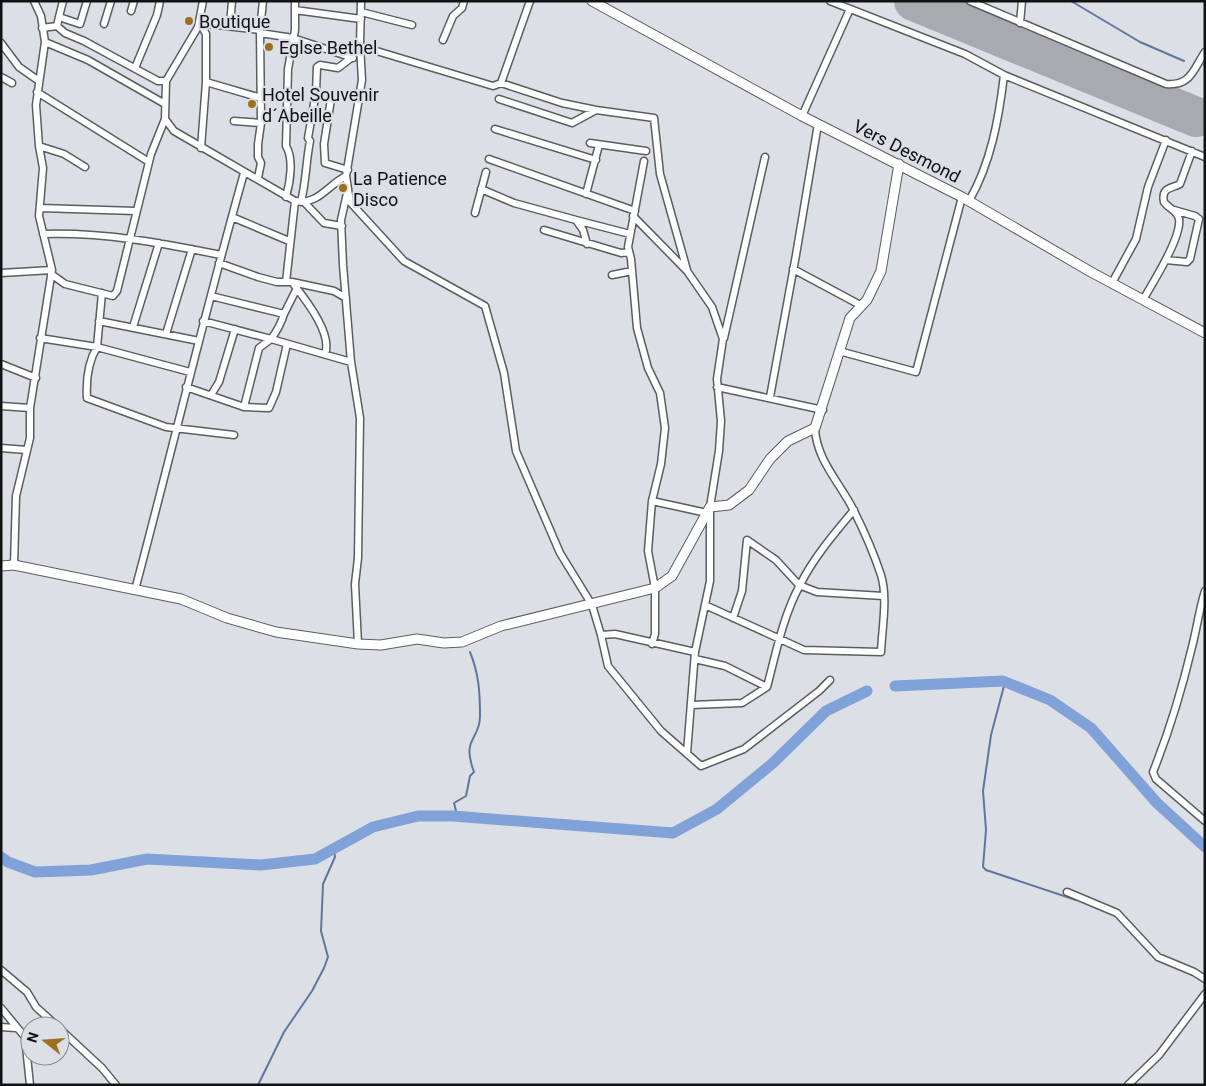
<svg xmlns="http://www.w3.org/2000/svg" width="1206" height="1086" font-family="Roboto,sans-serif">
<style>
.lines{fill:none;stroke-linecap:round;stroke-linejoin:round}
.stream{stroke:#5f779e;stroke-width:2}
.river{stroke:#81a2d9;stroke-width:11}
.runway{stroke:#a8aaaf;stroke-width:40}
.street-casing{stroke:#5a5d61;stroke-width:9}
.secondary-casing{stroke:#5a5d61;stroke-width:11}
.street{stroke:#fff;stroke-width:6}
.secondary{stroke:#fff;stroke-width:9}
.poi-dot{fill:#9b711f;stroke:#dcdfe5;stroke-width:2}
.labels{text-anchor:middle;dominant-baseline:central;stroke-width:4.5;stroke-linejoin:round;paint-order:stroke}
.poi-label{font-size:18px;fill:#111214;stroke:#dcdfe5;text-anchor:start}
.street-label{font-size:18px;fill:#111214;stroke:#dcdfe5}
</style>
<rect width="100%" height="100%" fill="#dcdfe5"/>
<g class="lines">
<path class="stream" d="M1071 1 1140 42 1184 61
M1204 65 1205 66
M1005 682 991 735 983 791 986 830 983 867 986 870 1076 900
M453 816 456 811 454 803 466 796 470 776 474 772C461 737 480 741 480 716 480 693 479 674 470 652
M258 1085 284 1032 312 991 324 968 328 957 321 931 323 884 335 857 334 847"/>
<path class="river" d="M895 686 1003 681 1050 700 1091 728 1157 803 1205 847
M1 857 8 862 35 872 91 870 147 859 261 865 315 859 373 827 418 816H453L673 833 717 809 773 763 826 711 867 691"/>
<path class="runway" d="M914 1 1196 117"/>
<g class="street-casing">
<path id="street" d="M203 1 198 27 166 81 165 119 174 131 295 201C317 206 328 185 346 176
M830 1 965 54 1004 75 1205 157
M970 1 1166 84C1191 86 1193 70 1205 52
M295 10 361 19
M131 11 134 1
M361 12 412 25
M59 17 63 1
M200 23 206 34V82L201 148
M200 23 260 30
M1020 23 1022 1
M104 24 111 1
M230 25 232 1
M57 26 65 33 84 41 158 81H166
M42 28 57 26 59 17 80 24 87 1
M260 33 293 38 353 58
M443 40 453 16 462 8 464 1
M45 42 88 60 165 104
M1 43 19 67 39 81
M360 46 493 86 501 83 530 1
M135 68 157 15 160 1
M1 77 12 83
M206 82 261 98
M501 83 562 103 596 110
M37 92 149 162
M331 99 324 144 325 163 348 170
M499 99 572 123 596 110 654 118 660 174 687 270
M802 116 850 9
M234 121 261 123
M495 129 596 160
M590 143 646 151
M39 146 64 154 85 167
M489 159 635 211
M644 161 628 247 631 259 637 328 648 368 660 393 665 428 661 464 652 501 648 551 655 588V634L652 644
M258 178 261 163 258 157V144L261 123 260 30 263 1
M348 189 350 202 404 261 485 306 504 373 516 451 560 553 592 605 601 635 608 666 661 731 701 766 744 749 819 691 830 680
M481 189 514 203 576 220 583 230 587 244
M586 194 599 145
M286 197C290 183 294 159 286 146L288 69 295 30V1
M969 201C991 163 999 118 1004 75
M301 202C306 182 306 162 310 141L308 138 316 92 317 67 320 65 338 68 351 58
M305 203 324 223 342 226
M40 208 136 211
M475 213 486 172
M633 216 687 271 712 307 723 339 717 379 721 421 719 451 710 507V581L695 652 687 753
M232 217 289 241
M576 220 630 234
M544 230 621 253 629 252
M43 234C104 232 161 243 221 255
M1166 260 1187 262 1190 259 1199 219 1195 216 1174 210
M219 263 258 277 277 282H292L334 291 346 298
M793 269 862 306
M1 273 52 270
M51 274 65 284 113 296 117 291 151 154 165 119
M612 275 632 271
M286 282 295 201
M292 282C304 298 333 333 325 354
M1112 283 1136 239 1148 187 1166 140
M102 293 97 347 190 372
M1143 300C1152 284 1182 237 1179 219 1178 211 1168 208 1164 202 1161 187 1171 189 1180 184L1192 151
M284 314 297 288
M99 321 199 341
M203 321 271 339C277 331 281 324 284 314L211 296
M133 327 159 243
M166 334 192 249
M40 338 97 347C88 362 86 381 87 398L166 427 234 435
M724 338 765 157
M839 351 916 372 962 197
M1 364 36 378
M186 387 244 407 269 408 276 392 287 344
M717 387 823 410
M211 395 219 382 235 329
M770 397 796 255 818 124
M1 406 30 408
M244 407 259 348 271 339 351 362
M1 448 27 450
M652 501 707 513
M14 565 16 496 30 438V408L52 270 39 216 43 168 39 146 36 105 45 42 41 16 34 1
M135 590C172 451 205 311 244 173
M1205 591C1199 610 1197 628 1192 647 1182 689 1169 732 1153 772L1156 779 1205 821
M705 605 804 650 881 652C882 628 888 598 881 575 874 554 864 531 854 511 841 484 816 460 815 428
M733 618 742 591 747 540 776 560 799 585 817 592 883 596
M601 635 615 634 695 652
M358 644 355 584 358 558 360 418 351 362 343 265 341 220 348 189 346 176 362 80 360 46 361 1
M695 659 725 666 767 687
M691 705 742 703 767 687C776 653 783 616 800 585 814 557 834 534 854 510
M1067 892 1117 913 1158 957 1194 972 1205 979
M1 970 27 992 36 1007 57 1026
M1 1008 25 1037 30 1085
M1 1027 16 1028
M60 1029 102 1068 116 1085
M1128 1085 1159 1055 1205 994"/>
</g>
<g class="secondary-casing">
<path id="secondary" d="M592 1 802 116 962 197 1091 272 1205 333
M1 566 14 565 181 599 227 618 276 632 358 644 381 645 417 639 444 643 462 642 501 626 655 588 672 576 710 507 729 505 749 490 770 459 788 441 815 428 850 318 867 300 881 271 899 164"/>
</g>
<use href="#street" class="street"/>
<use href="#secondary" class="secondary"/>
</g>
<g class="poi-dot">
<circle cx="189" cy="21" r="5"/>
<circle cx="269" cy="47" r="5"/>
<circle cx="252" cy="104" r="5"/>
<circle cx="343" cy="188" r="5"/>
</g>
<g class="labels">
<g class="poi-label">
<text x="199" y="21">Boutique</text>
<text x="279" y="47">Eglse Bethel</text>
<text x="262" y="94">Hotel Souvenir<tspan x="262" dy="21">d´Abeille</tspan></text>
<text x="353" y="178">La Patience<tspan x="353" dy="21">Disco</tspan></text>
</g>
<g class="street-label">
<text transform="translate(907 151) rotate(27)">Vers Desmond</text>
</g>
</g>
<rect width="1206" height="1086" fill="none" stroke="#111214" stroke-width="5"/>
<g transform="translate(45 1041) rotate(287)"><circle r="24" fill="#dcdfe5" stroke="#8b8d91"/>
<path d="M0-4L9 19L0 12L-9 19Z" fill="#9b711f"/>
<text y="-8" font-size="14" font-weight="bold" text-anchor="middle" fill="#111214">N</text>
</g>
</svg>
